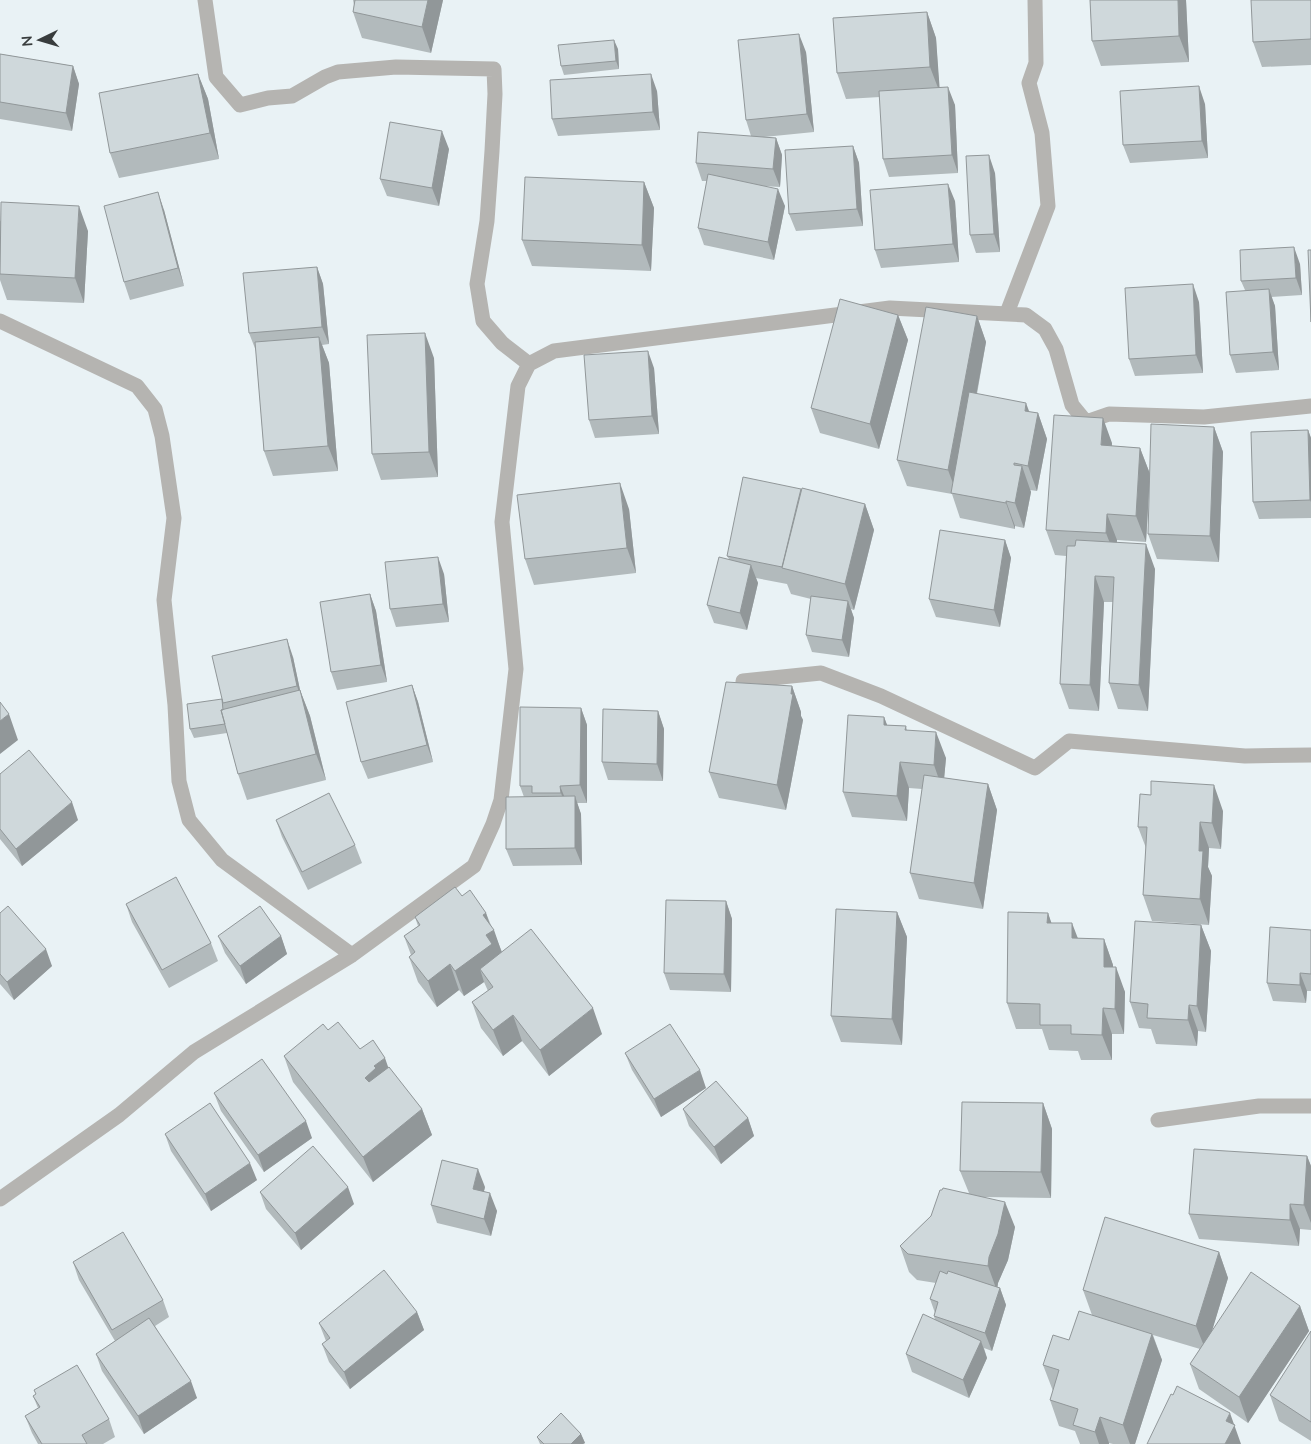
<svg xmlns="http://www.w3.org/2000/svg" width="1311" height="1444" font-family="Lato,sans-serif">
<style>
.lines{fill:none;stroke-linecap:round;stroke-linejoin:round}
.minor{stroke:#b5b4b1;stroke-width:15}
.wall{fill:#b2babc}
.shaded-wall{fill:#919799}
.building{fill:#cfd8db;stroke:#919799}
</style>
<rect width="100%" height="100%" fill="#e9f2f5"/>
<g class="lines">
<path class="minor" d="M205 0 216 77 240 105 268 98 292 96 325 77 338 72 396 67 494 69 495 94 492 151 487 221 477 284 483 321 502 343 529 364
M1007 313 1048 206 1042 133 1029 83 1036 63 1035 0
M0 321 137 386 155 409 162 436 174 518 164 600 175 705 179 781 189 820 222 860 352 955
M743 681 821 673 881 696 1035 768 1069 741 1245 756 1311 755
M1158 1120 1259 1106H1311
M0 1199 119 1115 194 1052 352 955 474 866 493 824 501 800 516 669 502 522 518 386 529 364 554 351 890 308 1026 315 1045 329 1056 349 1072 405 1086 422 1109 414 1204 417 1311 406"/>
</g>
<path class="wall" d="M353 0H443L431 53 362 38 353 12 354 5Z
M1090 0H1186L1189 62 1101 66 1092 41Z
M1311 0V65L1262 67 1253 42Z
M927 12 936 38 939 88 955 105 958 173 889 177 883 159 880 97 846 99 837 73Z
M618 49 619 69 564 75 561 66Z
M806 52 814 132 764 137 776 138 782 155 780 187 763 186 785 206 774 260 704 245 698 228 707 181H702L696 163 751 136 746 120Z
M0 54 73 66 79 84 72 131 0 119Z
M198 74 208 99 219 159 119 178 110 153Z
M657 91 660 130 558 136 552 119Z
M1205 104 1208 158 1130 163 1123 145Z
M853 146 859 163 863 226 796 231 789 214Z
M449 149 439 206 387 196 380 179Z
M995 173 1000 252 976 253 970 235Z
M644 182 654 208 651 271 532 266 522 240Z
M955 201 959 262 881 268 875 250Z
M164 210 184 286 130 300 124 282Z
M0 221 88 231 84 303 7 300 0 280Z
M1300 264 1302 295 1271 297 1275 306 1279 370 1236 373 1230 355 1245 290 1241 281Z
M317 267 323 284 329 344 322 345 329 363 338 471 273 476 264 451 256 351 249 333Z
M1199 302 1203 373 1135 376 1129 359Z
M898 315 908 340 879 449 820 433 811 408Z
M977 316 986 342 977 394 1029 412 1038 413 1047 439 1037 491 1030 490 1031 492 1024 528 1015 526V529L960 518 952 494 907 486 897 460Z
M434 358 438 477 381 480 372 454Z
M654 368 659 434 595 438 589 420Z
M1214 427 1223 452 1219 562 1157 559 1148 534Z
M1308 430 1311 438V518L1259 519 1253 502Z
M1112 443V446L1140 448 1150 474 1146 542 1117 540 1116 542 1155 569 1148 711 1118 709 1109 683 1113 602H1104L1099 711 1069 709 1060 684 1066 556 1055 555 1046 530Z
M801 490 865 504 874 530 854 610 851 609 854 618 849 657 812 652 806 635 811 599 791 594 787 584 756 578 758 583 747 630 714 623 707 605 729 559 727 556Z
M629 509 636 573 534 585 525 559Z
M1005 540 1011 558 1000 627 936 617 929 599Z
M444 574 449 622 396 627 390 609Z
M370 594 376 611 387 682 337 690 331 672Z
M293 657 300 690 310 716 326 780 247 800 238 774 227 733 194 738 190 729 222 699Z
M412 685 418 702 433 762 368 779 361 762Z
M792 686 801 712V716L803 720 786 810 719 798 709 772Z
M581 708 587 725V803H577L581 814 582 865 513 866 506 849 524 797 520 786Z
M658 711 664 729 663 781 608 780 602 762Z
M884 717 887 725 906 726 907 730 946 758 944 778 988 784 997 810 983 909 919 899 910 873 922 789 909 788 907 821 852 817 843 792Z
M0 774 78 820 22 866 0 839Z
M1223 811 1221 849 1209 848 1208 867 1212 876 1209 925 1152 921 1143 895 1146 848 1138 827Z
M276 820 355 845 362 863 308 890 282 837Z
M462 896 486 913 502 952 602 1034 549 1076 522 1041 503 1056 481 1028 472 1002 488 991 484 982 464 996 459 990 437 1007 418 982 409 957 411 955 404 936 418 926 415 917Z
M726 901 732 919 731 992 670 990 664 973Z
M126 904 211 943 218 961 169 988 132 922Z
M897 912 907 937 902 1045 841 1042 831 1016Z
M0 913 52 966 14 1000 0 984Z
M1048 913 1051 923 1078 938 1104 939 1113 965V967L1125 992 1124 1034H1112V1060H1081L1078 1051 1049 1050 1042 1029H1016L1007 1003Z
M1201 925 1211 951 1206 1032 1198 1031 1197 1046 1156 1044 1151 1029 1139 1028 1130 1002Z
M1311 930V991H1307L1306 1003 1273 1001 1267 983Z
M218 936H281L287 954 246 984 225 953Z
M328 1030 360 1049 388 1067 422 1109 432 1135 373 1182 293 1082 284 1056Z
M625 1053 706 1088 661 1117 632 1070Z
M214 1093 312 1138 264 1172 221 1111Z
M1043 1103 1052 1129 1051 1198 983 1197 1015 1227 1008 1260 998 1283 997 1287 1000 1288 1006 1305 992 1351 984 1348 987 1358 969 1398 912 1372 906 1354 935 1320 934 1316 935 1313 930 1299 936 1283 917 1280 909 1272 900 1246 931 1216 942 1190 969 1193 960 1171Z
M683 1109 748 1118 754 1136 721 1164 689 1126Z
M165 1134 257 1180 211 1211 171 1151Z
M1307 1156 1311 1166V1230L1300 1229 1299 1246 1199 1239 1189 1214Z
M485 1187 484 1191 497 1211 491 1236 437 1223 431 1205Z
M260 1192 354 1204 301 1250 266 1209Z
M1219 1252 1228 1278 1212 1330 1300 1306 1309 1331 1248 1423 1199 1389 1190 1364 1200 1349 1153 1335 1162 1360 1135 1444H1113L1109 1443V1444H1080L1075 1431 1059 1426 1050 1400 1053 1391 1043 1365 1069 1340 1092 1315 1083 1290Z
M73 1262 163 1300 169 1317 155 1326 197 1398 144 1434 102 1371 96 1354 115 1341 79 1280Z
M417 1312 424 1330 350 1389 329 1362 322 1344 326 1341 319 1323Z
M1311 1331V1441L1279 1421 1270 1395Z
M34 1390 109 1419 115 1437 103 1444H38L32 1433 25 1416 38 1408 33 1396 36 1394Z
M581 1434 585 1443 583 1444H540L537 1437Z"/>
<path class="shaded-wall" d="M428 0H443L431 53 422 27Z
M1178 0H1186L1189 62 1179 36Z
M927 12 936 38 940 93 930 67Z
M799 34 806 52 814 132 807 114Z
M614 40 618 49 619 69 616 61Z
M73 66 79 84 72 131 66 113Z
M198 74 208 99 219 159 210 133Z
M651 74 657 91 660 130 653 112Z
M1199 86 1205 104 1208 158 1202 141Z
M948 87 955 105 958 173 952 155Z
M442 131 449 149 439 206 432 188Z
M776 138 782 155 780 187 773 169Z
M853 146 859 163 863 226 857 209Z
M989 155 995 173 1000 252 994 234Z
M644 182 654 208 651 271 642 245Z
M948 184 955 201 959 262 953 244Z
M778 189 785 206 774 260 768 242Z
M158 192 164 210 184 286 178 268Z
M79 206 88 231 84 303 75 278Z
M1294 247 1300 264 1302 295 1296 278Z
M317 267 323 284 329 344 322 327Z
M1193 284 1199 302 1203 373 1196 355Z
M1269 289 1275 306 1279 370 1273 352Z
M898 315 908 340 879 449 870 424Z
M977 316 986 342 958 494H957L948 470Z
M425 333 434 358 438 477 429 452Z
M319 337 329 363 338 471 328 446Z
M648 351 654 368 659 434 652 416Z
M1026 403 1035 427 1038 413 1047 439 1037 491 1028 466 1025 411Z
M1103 418 1112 443 1110 471 1101 445Z
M1214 427 1223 452 1219 562 1210 536Z
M1308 430 1311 438V502L1310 500Z
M1140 448 1150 474 1146 542 1136 516Z
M1022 466 1031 492 1024 528 1015 503Z
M620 483 629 509 636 573 627 548Z
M1006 501 1015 526V529L1006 503Z
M865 504 874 530 854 610 845 584Z
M1107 514 1117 540 1116 559 1106 533Z
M1005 540 1011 558 1000 627 994 610Z
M1146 544 1155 569 1148 711 1139 685Z
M438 557 444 574 449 622 443 604Z
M751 565 758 583 747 630 740 613Z
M1095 576 1104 602 1099 711 1090 685Z
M370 594 376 611 387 682 381 665Z
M848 601 854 618 849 657 842 640Z
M287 639 293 657 303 704 297 686Z
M412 685 418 702 433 762 427 745Z
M792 686 801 712V716L803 720 786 810 777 785 791 694Z
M300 690 310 716 326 780 316 754Z
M581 708 587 725V803L580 785Z
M658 711 664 729 663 781 657 764Z
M9 714 18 740 0 754V721Z
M884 717 894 743 884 725Z
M936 732 946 758 943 791 934 765Z
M900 762 909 788 907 821 897 796Z
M988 784 997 810 983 909 974 883Z
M1214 785 1223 811 1221 849 1212 823Z
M560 786 567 803V811L561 793Z
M575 796 581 814 582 865 575 848Z
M72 802 78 820 22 866 16 849Z
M1200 822 1209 848 1208 867 1212 876 1209 925 1200 899 1199 851Z
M726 901 732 919 731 992 724 974Z
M897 912 907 937 902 1045 892 1019Z
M486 913 492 931 494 930 503 956 480 969 484 982 464 996 455 971 486 935 483 915Z
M1048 913 1057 939 1047 923Z
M1072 923 1082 949 1072 938Z
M1201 925 1211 951 1206 1032 1197 1006Z
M281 936 287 954 246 984 240 966Z
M1104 939 1113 965V992L1104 967Z
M46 949 52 966 14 1000 7 982Z
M450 964 459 990 437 1007 428 981Z
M1116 967 1125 992 1124 1034 1115 1009Z
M1300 973 1307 991 1306 1003 1300 985Z
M1189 1005 1198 1031 1197 1046 1188 1020Z
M593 1008 602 1034 549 1076 540 1050Z
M1103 1008 1112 1034V1060L1102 1035Z
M513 1015 522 1041 503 1056 493 1030Z
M385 1058 394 1084 375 1103 365 1078 374 1066Z
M700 1070 706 1088 661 1117 654 1099Z
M1043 1103 1052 1129 1051 1198 1041 1172Z
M422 1109 432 1135 373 1182 363 1157Z
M748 1118 754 1136 721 1164 714 1147Z
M306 1121 312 1138 264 1172 258 1155Z
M1307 1156 1311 1166V1223L1304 1205Z
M250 1163 257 1180 211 1211 205 1194Z
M478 1169 485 1187 480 1206 473 1189Z
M348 1187 354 1204 301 1250 295 1233Z
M490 1193 497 1211 491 1236 484 1219Z
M1005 1202 1015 1227 1008 1260 998 1283 997 1291 988 1266 989 1257Z
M1290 1204 1300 1229 1299 1246 1290 1220Z
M1219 1252 1228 1278 1206 1351 1196 1326Z
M1000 1288 1006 1305 992 1351 985 1333Z
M1300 1306 1309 1331 1248 1423 1239 1397Z
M417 1312 424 1330 350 1389 344 1372Z
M1152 1334 1162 1360 1135 1444H1130L1123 1425Z
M981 1341 987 1358 969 1398 963 1380Z
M191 1381 197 1398 144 1434 138 1416Z
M1230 1413 1241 1444H1225L1226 1421Z
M1100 1417 1109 1443V1444H1099L1095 1432Z
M581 1434 585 1443 583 1444H571Z"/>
<path class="building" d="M355 0H428L422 27 353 12Z
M1090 0H1178L1179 36 1092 41Z
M1251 0H1311V39L1253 42Z
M927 12 930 67 837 73 833 18Z
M799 34 807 114 746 120 738 40Z
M614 40 616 61 561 66 558 45Z
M0 54 73 66 66 113 0 102Z
M198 74 210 133 110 153 99 93Z
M651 74 653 112 552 119 550 80Z
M1199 86 1202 141 1123 145 1120 91Z
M948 87 952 155 883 159 879 91Z
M390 122 442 131 432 188 380 179Z
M698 132 776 138 773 169 696 163Z
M853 146 857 209 789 214 785 150Z
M989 155 994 234 970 235 966 156Z
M708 174 778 189 768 242 698 228Z
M525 177 644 182 642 245 522 240Z
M948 184 953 244 875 250 870 190Z
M158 192 178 268 124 282 104 206Z
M1 202 79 206 75 278 0 274Z
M1294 247 1296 278 1241 281 1240 250Z
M1308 250H1311V322Z
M317 267 322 327 249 333 243 273Z
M1193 284 1196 355 1129 359 1125 288Z
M1269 289 1273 352 1230 355 1226 292Z
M840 299 898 315 870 424 811 408Z
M926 307 977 316 948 470 897 460Z
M425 333 429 452 372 454 367 335Z
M319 337 328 446 264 451 255 342Z
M648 351 652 416 589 420 584 355Z
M969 392 1026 403 1025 411 1038 413 1028 466 1014 463V465L1022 466 1015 503 1006 501V503L951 493Z
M1054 415 1103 418 1101 445 1140 448 1136 516 1107 514 1106 533 1046 530Z
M1151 424 1214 427 1210 536 1148 534Z
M1308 430 1310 500 1253 502 1251 432Z
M743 477 801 489 797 505 782 567 727 556Z
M620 483 627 548 525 559 517 495Z
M802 488 865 504 845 584 782 568Z
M940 530 1005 540 994 610 929 599Z
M1076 540 1146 544 1139 685 1109 683 1114 577 1095 576 1090 685 1060 684 1067 546H1075Z
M438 557 443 604 390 609 385 562Z
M719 557 751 565 740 613 707 605Z
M370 594 381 665 331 672 320 602Z
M811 596 848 601 842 640 806 635Z
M287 639 297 686 223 703 212 656Z
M726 682 792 686 791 694H793L777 785 709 772Z
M412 685 427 745 361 762 346 702Z
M300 690 316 754 238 774 221 710Z
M222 699 223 710H221L225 724 190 729 187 704Z
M0 702 9 714 0 721Z
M520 707 581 708 580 785 560 786 561 793H532V786H520Z
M603 709 658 711 657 764 602 762Z
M848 715 884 717V725L906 726 905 730 936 732 934 765 900 762 897 796 843 792Z
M29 750 72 802 16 849 0 829V774Z
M924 775 988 784 974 883 910 873Z
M1151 781 1214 785 1212 823 1200 822 1199 851H1203L1200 899 1143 895 1147 827H1138L1140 794 1151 795Z
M329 793 355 845 302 872 276 820Z
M575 796V848L506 849V797Z
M176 877 211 943 162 970 126 904Z
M455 887 462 896 470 890 486 913 483 915 494 930 486 935 492 944 455 971 450 964 428 981 409 957 415 952 404 936 420 925 415 917Z
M666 900 726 901 724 974 664 973Z
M8 906 46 949 7 982 0 974V913Z
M260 906 281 936 240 966 218 936Z
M836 909 897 912 892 1019 831 1016Z
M1008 912 1048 913 1047 923H1072V938L1104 939V967H1116L1115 1009 1103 1008 1102 1035 1071 1034V1025H1040V1004L1007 1003Z
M1135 921 1201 925 1197 1006 1189 1005 1188 1020 1147 1018 1148 1004 1130 1002Z
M1270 927 1311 930V974L1300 973V985L1267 983Z
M531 929 593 1008 540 1050 513 1015 493 1030 472 1002 493 987 480 969Z
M338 1022 360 1049 373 1040 385 1058 374 1066 376 1068 365 1078 369 1082 389 1067 422 1109 363 1157 284 1056 323 1024 328 1030Z
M670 1024 700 1070 654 1099 625 1053Z
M262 1059 306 1121 258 1155 214 1093Z
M716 1081 748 1118 714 1147 683 1109Z
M962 1102 1043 1103 1041 1172 960 1171Z
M210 1103 250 1163 205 1194 165 1134Z
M313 1146 348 1187 295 1233 260 1192Z
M1194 1149 1307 1156 1304 1205 1290 1204V1220L1189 1214Z
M442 1160 478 1169 473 1189 490 1193 484 1219 431 1205Z
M943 1188 1005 1202 998 1234 989 1257 988 1266 908 1254 900 1246 931 1216 940 1190H942Z
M1105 1217 1219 1252 1196 1326 1083 1290Z
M123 1232 163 1300 112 1330 73 1262Z
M384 1270 417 1312 344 1372 322 1344 330 1338 319 1323Z
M940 1271 947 1274 948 1271 1000 1288 985 1333 934 1316 938 1302 930 1299Z
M1251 1272 1300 1306 1239 1397 1190 1364Z
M1079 1311 1152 1334 1123 1425 1100 1417 1095 1432 1073 1425 1078 1409 1050 1400 1059 1370 1043 1365 1053 1335 1069 1340Z
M923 1314 981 1341 963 1380 906 1354Z
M149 1318 191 1381 138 1416 96 1354Z
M1311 1331V1422L1270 1395Z
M77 1365 109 1419 82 1435 87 1444H42L25 1416 40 1407 33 1396 36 1394 34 1390Z
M1177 1386 1230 1413 1226 1421 1235 1425 1225 1444H1147L1171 1394 1173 1395Z
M561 1413 581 1434 571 1444H544L537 1437Z"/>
<g transform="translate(40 40) rotate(265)" stroke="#e9f2f5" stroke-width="4" paint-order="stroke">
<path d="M0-4L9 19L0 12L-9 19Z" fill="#383c3d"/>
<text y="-8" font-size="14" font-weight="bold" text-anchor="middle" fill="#383c3d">N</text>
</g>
</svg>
